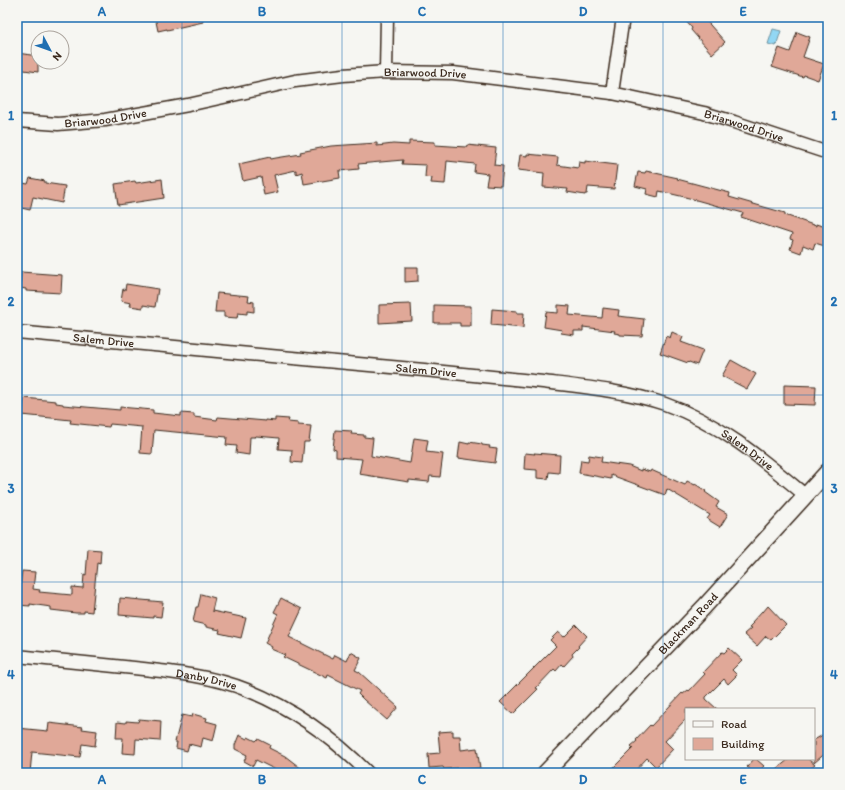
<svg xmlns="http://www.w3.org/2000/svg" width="845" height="790" font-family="Itim,sans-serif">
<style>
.water{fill:#92d7f4;stroke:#6f929e}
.building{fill:#e0a898;stroke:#3b2a1e}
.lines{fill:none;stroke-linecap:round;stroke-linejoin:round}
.minor-casing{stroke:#3b2a1e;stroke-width:15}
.tertiary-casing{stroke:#3b2a1e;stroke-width:18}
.minor{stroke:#f6f6f2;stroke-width:12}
.tertiary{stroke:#f6f6f2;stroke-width:15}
.grid{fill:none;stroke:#1f6fb2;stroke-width:1;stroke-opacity:0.55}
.labels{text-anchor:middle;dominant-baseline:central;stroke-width:3.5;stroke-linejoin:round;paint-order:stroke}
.street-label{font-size:12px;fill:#3b2a1e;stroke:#f6f6f2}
.neatline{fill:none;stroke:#1f6fb2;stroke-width:1.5}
.grid-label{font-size:13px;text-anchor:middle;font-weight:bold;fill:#1f6fb2}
</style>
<rect width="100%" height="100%" fill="#f6f6f2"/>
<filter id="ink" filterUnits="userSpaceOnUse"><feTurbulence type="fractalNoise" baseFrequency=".025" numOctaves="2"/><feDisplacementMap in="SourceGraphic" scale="8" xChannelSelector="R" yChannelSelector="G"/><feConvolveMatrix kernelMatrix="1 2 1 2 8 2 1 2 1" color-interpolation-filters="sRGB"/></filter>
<g filter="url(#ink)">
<path class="water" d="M773 29 781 31 776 46 768 44Z"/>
<path class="building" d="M155 17H202L203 22 167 30V29L158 31Z
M682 17H703L725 42 712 54 691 30 692 28Z
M797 32 810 37 803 57 824 64 818 80 804 75 803 77 772 67 779 48 790 52Z
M17 53 38 56V72L17 69Z
M409 141 435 142V145L466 147 467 145 496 148 494 165 503 166 501 186 486 185 488 174 474 172 475 164 447 161 445 184 431 183 432 178 425 177 426 165 402 164 403 160 358 164 359 169 339 171 340 178 304 184 302 172 296 174V170L274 175 278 192 264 195 261 177 243 181 239 164 270 157 271 159 276 158 301 154 300 152 331 146 377 143V146L393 144 409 145Z
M527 154 558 157 557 165 578 168 579 162 585 163V161L617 165 614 189 588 187 587 194H585V195L567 192 568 189 543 187 544 173 518 170 520 155 527 156Z
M646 171 678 178 677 179 730 193 729 197 785 213V215L816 226V224L828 228V247L815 243 813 249 803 245 801 253 790 249 793 240 790 239 792 234 741 217 743 213 689 198 659 191 658 197 646 194 647 189 635 186 638 172 645 173Z
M30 178 45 181V183L65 186 62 203 33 197 30 210 17 207V182L28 184Z
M162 179 164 198 118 205 115 184 135 181 136 183Z
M405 267H418V281L405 282Z
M21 272 62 275 61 293 26 291V289L20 288Z
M126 284 158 289 155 307 143 305V308L130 306 131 303 121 301 123 289 125 290Z
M217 293 249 296 248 301 254 302V312L247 311V314L238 313 237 318 224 317V312H215Z
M411 304 412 321 379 323V305Z
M434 305 471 306V326H460V323H434Z
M558 305 570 306 569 315 602 318 603 308 619 310 618 316 644 319 642 336 620 335V334L614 333 615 331 583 327V331H574V335L561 333 562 330 544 327 546 312 558 313Z
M492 309 517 311V313H524L523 328 491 325Z
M672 332 683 337 681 342 703 350 697 365 689 362 688 363 660 353 666 336 670 338Z
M731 360 756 374 747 389 722 376Z
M784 385 816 386 815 405 784 404Z
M24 398 56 401V403L63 404V405L120 410V407L153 410V413L181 416V413L194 414V417L217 420 218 417 266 421V420L275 421V418L289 419 288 422 298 423V425L311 426 309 442H304L302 463 291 462 292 450 278 449 279 438 256 436 255 437H250L249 455 236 453 237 446 226 445 227 437 154 430 152 454 140 453 142 427 110 424 109 427 70 423 71 420 22 415Z
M335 430 352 431 351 434 364 435V437L373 438 371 456 410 463 414 438 428 440 426 452 443 454 440 477 430 476 429 482 409 480V482L359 474 362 459 336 457V450L333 449Z
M460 442 469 444V442L482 444V445L490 446 489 448 497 449 495 463 458 458Z
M525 453 535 454 534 453 560 455 559 473 549 472 548 479 537 478V470L524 469Z
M589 455 602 457 601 462 629 466 641 471V469L650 472 651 470 685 485 687 481 695 485V484L706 491 705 492 719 502 716 507 728 514 720 527 707 519 710 515 667 489 665 495 611 475V479L579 473 581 460 588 461Z
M88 549 101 550 100 564 97 563 92 612 84 611V613H76L51 610V607L30 604V606L17 605V588H20L22 571 35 572 33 589 40 590 39 592 72 595V587L83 588 84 574 86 575Z
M201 594 215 598 212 611 246 618 241 638 219 633 220 630 206 627V625L193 622 196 607H198Z
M120 598 163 602 161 617 153 616V618L119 615Z
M281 598 302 609 289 637 333 659 335 655 347 661 351 652 361 658 355 670 359 672 398 707 387 720 364 700 358 694 360 691 328 675 327 678 283 657 285 655 271 649 272 647 265 643 278 614 274 612Z
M768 606 786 625 771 640 766 636 757 646 744 634 751 628 749 627 753 623 752 622 762 611 763 612Z
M576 625 587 636 578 646 579 647 572 654 573 656 564 666 562 664 556 671 554 669 536 688 538 689 513 714 500 702 556 646 550 640 558 632 564 637Z
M729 648 742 660 732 670 737 675 728 684 724 679 706 697V699L717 709H686V719L665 741 673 749 656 767 647 758 633 773H608L633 748 631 746 637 741 636 740 650 725 651 726 682 693 683 694 688 690 689 691 705 674 703 672 722 652 724 653Z
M193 714 207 718 206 721 217 724 213 741 203 738 201 747 189 744 187 751 176 748 177 742H175L182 715 192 717Z
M139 719 161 721 160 741 136 739 135 754 122 753 123 738H116L117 722 126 723V721L138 722Z
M49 723 83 727 82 729 97 731 95 746 82 744 80 757 32 752 30 773H19L20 762 17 761V728L48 731Z
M453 731V736H460L461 750 477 748 480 768 457 770V768L444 769 443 767 429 768 428 754 440 753 438 732Z
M828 732V751L814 763V740Z
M239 735 247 739 248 737 256 741 258 739 270 745 269 748 285 756 307 773H282L256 760 253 766 244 761 247 755 235 749V745Z
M754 759H756L764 766 757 773H754L747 767Z
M789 759H808L815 765 806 773H772Z"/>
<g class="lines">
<g class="minor-casing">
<g id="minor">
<path d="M386 72 387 17"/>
<path d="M612 93 623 17"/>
<path id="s1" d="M17 121 58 124 105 120 188 105 295 81 343 75 386 72 453 73 612 93 704 113 734 122 828 153"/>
<path id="s2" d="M17 332C153 345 288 358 424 370 464 374 504 378 543 382 584 387 626 391 665 404 720 423 762 459 806 496"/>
<path id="s3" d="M17 656C56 660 95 664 134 668 172 672 212 676 247 690 294 709 333 737 368 773"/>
</g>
</g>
<g class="tertiary-casing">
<g id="tertiary">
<path id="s4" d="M545 773 704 607 828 471"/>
</g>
</g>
<use href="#minor" class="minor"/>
<use href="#tertiary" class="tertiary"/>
</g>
</g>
<path class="grid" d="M182 17V773M342 17V773M503 17V773M663 17V773M17 208H828M17 395H828M17 582H828"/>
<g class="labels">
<g class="street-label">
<text stroke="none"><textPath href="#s1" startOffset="413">Briarwood Drive</textPath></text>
<text stroke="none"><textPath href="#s1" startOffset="89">Briarwood Drive</textPath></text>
<text stroke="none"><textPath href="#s1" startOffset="737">Briarwood Drive</textPath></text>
<text stroke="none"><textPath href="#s2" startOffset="87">Salem Drive</textPath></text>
<text stroke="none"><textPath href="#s2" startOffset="411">Salem Drive</textPath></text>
<text stroke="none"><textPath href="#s2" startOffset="747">Salem Drive</textPath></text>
<text stroke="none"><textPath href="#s4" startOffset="207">Blackman Road</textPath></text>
<text stroke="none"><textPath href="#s3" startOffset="191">Danby Drive</textPath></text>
</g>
</g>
<rect width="845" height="790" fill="none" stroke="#f6f6f2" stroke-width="44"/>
<rect x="685" y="708" width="130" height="52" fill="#f6f6f2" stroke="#aba49d"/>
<rect x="693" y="721" width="20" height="6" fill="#f6f6f2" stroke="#aba49d"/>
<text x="721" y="728" font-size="12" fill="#3b2a1e">Road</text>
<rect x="693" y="738" width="20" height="12" fill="#e0a898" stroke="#aba49d"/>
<text x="721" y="748" font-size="12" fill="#3b2a1e">Building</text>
<g transform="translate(50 50) rotate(131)"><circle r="19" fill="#f6f6f2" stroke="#aba49d"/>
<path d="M0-3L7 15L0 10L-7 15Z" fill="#1f6fb2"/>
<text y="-6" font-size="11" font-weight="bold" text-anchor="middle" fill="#3b2a1e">N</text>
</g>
<rect x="22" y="22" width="801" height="746" class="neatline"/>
<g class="grid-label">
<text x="102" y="16">A</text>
<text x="262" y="16">B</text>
<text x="422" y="16">C</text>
<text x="583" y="16">D</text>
<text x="743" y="16">E</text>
<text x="11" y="120">1</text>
<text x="834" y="120">1</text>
<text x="11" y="306">2</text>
<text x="834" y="306">2</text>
<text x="11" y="493">3</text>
<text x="834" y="493">3</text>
<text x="11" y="679">4</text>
<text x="834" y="679">4</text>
<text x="102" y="784">A</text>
<text x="262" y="784">B</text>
<text x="422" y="784">C</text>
<text x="583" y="784">D</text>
<text x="743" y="784">E</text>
</g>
</svg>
